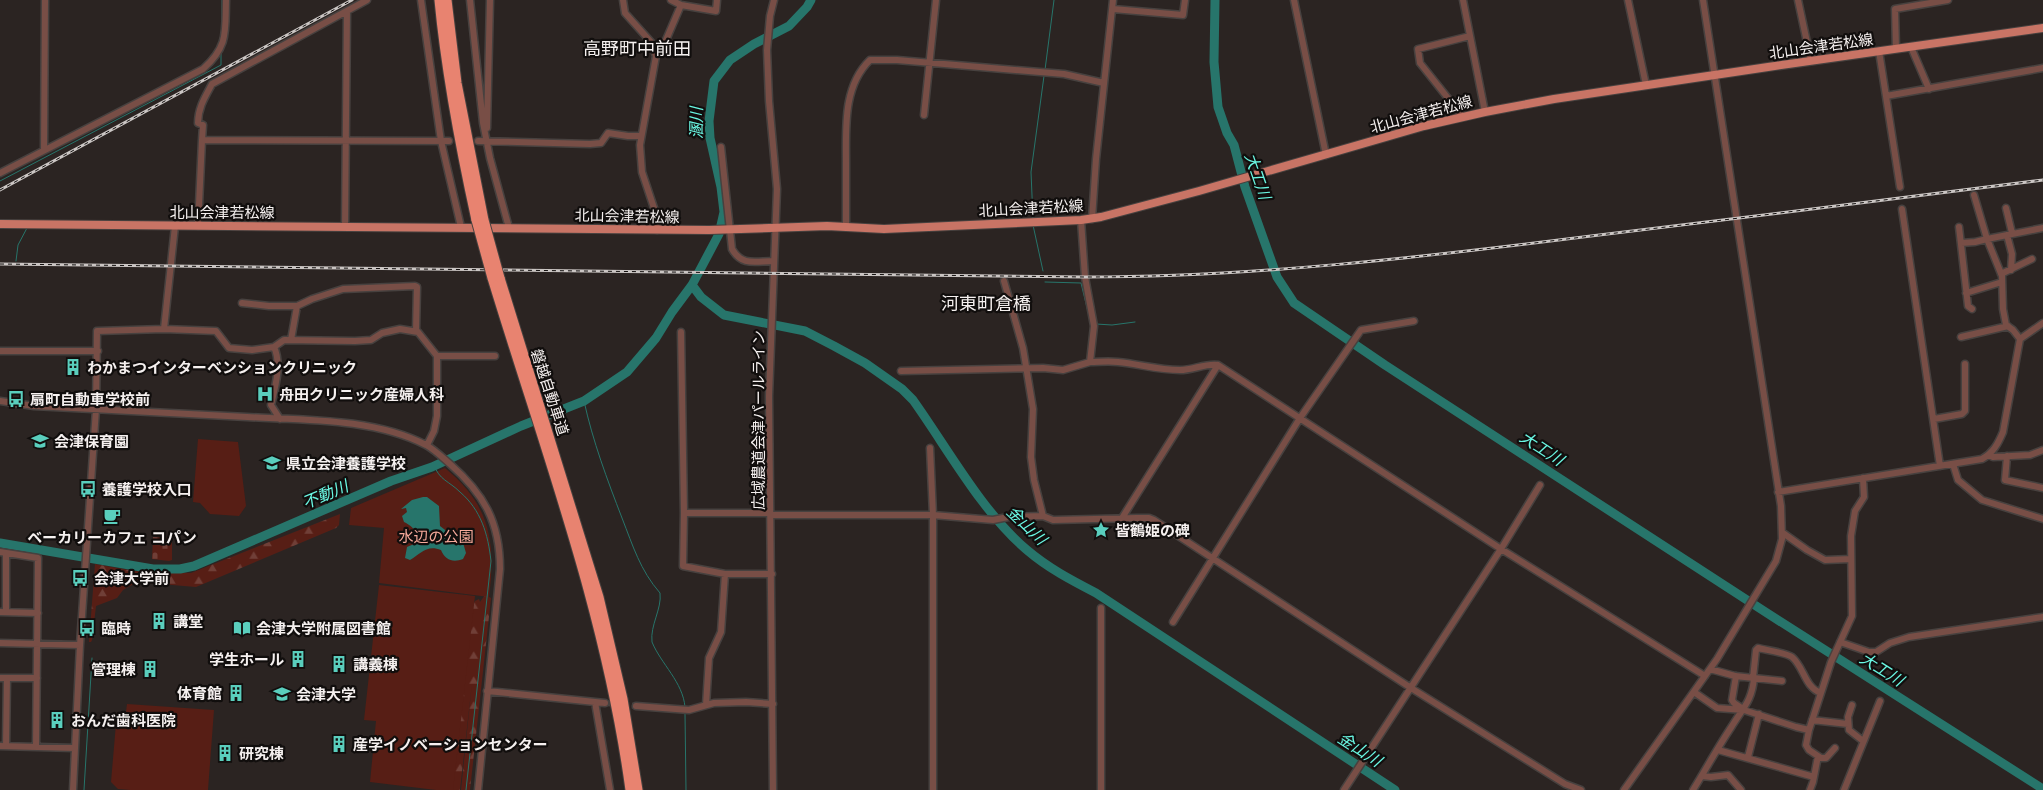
<svg xmlns="http://www.w3.org/2000/svg" width="2043" height="790" font-family="'PT Sans','Noto Sans JP',sans-serif">
<style>
.forest{fill:url(#forest-firs)}
.cemetery{fill:url(#cemetery-stones)}
.park{fill:#571e15}
.water{fill:#27756b}
.lines{fill:none;stroke-linecap:round;stroke-linejoin:round}
.stream{stroke:#27756b;stroke-width:1}
.river{stroke:#27756b;stroke-width:9}
.minor-tunnel{stroke:#494341;stroke-width:6;stroke-dasharray:6 3;stroke-linecap:butt}
.minor-casing{stroke:#47413f;stroke-width:9}
.major-casing{stroke:#47413f;stroke-width:10}
.highway-casing{stroke:#47413f;stroke-width:11}
.minor{stroke:#784e46;stroke-width:6}
.major{stroke:#c87465;stroke-width:8}
.highway{stroke:#e88370;stroke-width:9}
.rail-casing{stroke:#cbc6c4;stroke-width:3}
.rail{stroke:#110e0d;stroke-width:1;stroke-dasharray:4;stroke-linecap:butt}
.highway-bridge-casing{stroke:#47413f;stroke-width:11;stroke-linecap:butt}
.highway-bridge{stroke:#e88370;stroke-width:9}
.labels{text-anchor:middle;dominant-baseline:central;stroke-width:4.5;stroke-linejoin:round;paint-order:stroke}
.street-label{font-size:15px;fill:#f5f0ef;stroke:#110e0d}
.poi-label{font-size:15px;font-weight:bold;fill:#f5f0ef;stroke:#110e0d;text-anchor:start}
.park-label{font-size:15px;fill:#f8aa9b;stroke:#110e0d}
.water-label{font-size:16px;font-style:italic;fill:#6bf9e5;stroke:#110e0d}
.quarter-label{font-size:18px;fill:#f5f0ef;stroke:#110e0d}
</style>
<defs>
<pattern id="forest-firs" width="22" height="20" patternUnits="userSpaceOnUse" patternTransform="scale(1.25)"><rect width="22" height="20" fill="#571e15"/><path d="M5 1l3.5 6h-7zM16 11l3.5 6h-7z" fill="#703f37"/></pattern>
<pattern id="cemetery-stones" width="16" height="16" patternUnits="userSpaceOnUse" patternTransform="scale(1.25)"><rect width="16" height="16" fill="#571e15"/><path d="M2 7V4a2 2 0 0 1 4 0v3zM10 15v-3a2 2 0 0 1 4 0v3z" fill="#703f37"/></pattern>
</defs>
<rect width="100%" height="100%" fill="#2b2422"/>
<path class="forest" d="M340 514 339 525 336 528 196 587 137 582 123 590 117 598 96 606 92 640 91 642H89L95 564 134 571 191 573Z
M485 595 491 598 470 790H461L472 683 460 790H451L471 611 475 601 479 599 480 602Z"/>
<path class="cemetery" d="M153 537 172 538V560L169 561 152 559Z"/>
<path class="park" d="M198 439 238 442 246 506 239 516 210 514 200 503 193 502Z
M445 468C490 505 496 541 489 597L379 583 384 528 349 525 351 508Z
M379 585 475 596 453 790H436L370 782 376 721 364 720Z
M127 704 214 710 208 790H130L118 789 111 782 117 712H126Z"/>
<path class="water" d="M423 497H427L439 506 440 526 449 533 462 539 466 553 463 559C453 563 445 560 441 550 427 544 420 554 410 560L405 558 407 547C409 546 412 545 414 544 424 536 411 525 404 522L402 516 407 512 406 508 401 509 412 500Z"/>
<g class="lines">
<path class="stream" d="M222 32V0
M1045 70 1054 0
M0 181 221 65V51
M1033 219 1031 172 1044 76
M1033 225 1043 271
M16 261 18 245 27 228
M1045 282 1081 283 1090 320
M1096 324 1112 325 1135 322
M584 401C593 442 607 479 622 518 633 546 640 570 660 593 662 609 650 625 652 642 661 664 683 682 685 707
M434 465C439 480 449 481 460 492 481 510 488 534 491 561L466 790
M685 713 686 790
M84 790 92 658"/>
<path class="river" d="M1215 0 1214 62 1218 107 1227 133 1234 145 1245 187 1277 277 1294 303 1385 365 1767 613 2043 789
M692 285 701 297 724 315 805 331 834 346 865 363 902 389 913 400C948 449 982 512 1027 550 1048 568 1071 580 1096 593L1395 790
M0 543 153 569H180L194 566 391 481 432 467 521 426 584 401 627 372 656 338 672 312 692 285 719 234 724 212 721 187 710 138 709 121 714 81 730 60 754 44 789 26 807 7 811 0"/>
<path class="minor-tunnel" d="M605 703 636 706"/>
<g class="minor-casing">
<path id="minor" d="M367 0 212 84C205 97 198 108 198 123L203 125 202 140 449 141
M421 0 441 141 461 227
M470 0 483 123 490 158 509 228
M623 0 625 13 651 42 656 56 640 145 642 172 655 211 657 230
M671 0 681 5 716 11 717 0
M1294 0 1326 155
M1463 0 1485 112
M1628 0 1646 85
M1798 0 1811 61
M1113 9 1183 15 1185 0
M1911 47 1929 89
M1896 49 1895 9 1948 0
M1879 51 1900 187
M656 56 663 47 681 5
M1886 96 2043 68
M924 115 936 0
M1463 117 1420 63 1418 49 1470 36
M487 128 490 0
M478 141 590 144 601 143 608 133 628 136H640
M721 147 732 249C742 267 756 261 774 261
M44 150 45 0
M0 173 203 69C229 46 225 31 226 0
M2006 208 2012 233
M1902 209 1940 466
M1092 219 1096 159 1113 0
M198 226 202 140
M345 227 347 11
M846 227C846 205 846 183 846 162 846 127 843 86 870 60H897L1064 74 1104 83
M1959 227 1968 306 1972 309
M2007 235 2012 254 2011 270
M1961 243 1975 242 1987 239 1974 195
M2001 274 2032 259
M1004 281 1023 348 1033 409 1031 457 1034 480 1043 516
M1966 293 2002 282
M242 303 269 306H297L312 299 343 289 415 286 417 287 416 331
M164 329 216 331 229 348 252 350 274 347C282 364 275 388 271 405L280 419
M681 332 684 513 683 566 725 574H772
M1961 337 2008 326
M2020 339 2043 323
M291 340 297 306
M274 347 284 340 355 341 371 340 382 333 400 329 418 332 437 356V416L434 431 427 445
M0 351H98
M437 356H495
M1090 362C1099 362 1109 361 1118 362 1139 364 1158 370 1180 370 1193 370 1206 363 1218 365L1501 549 1705 676
M901 371 1043 368 1063 370 1090 362 1094 326 1085 277 1081 220
M0 401 34 406C105 410 176 413 247 417 304 420 374 418 426 445 435 450 442 457 450 464 484 494 500 522 500 569L478 790
M1934 419 1962 414 1965 411V364
M930 448 933 515V790
M1989 455 1993 457 2030 455 2043 450
M2007 456 2005 480 2043 488
M1953 464 1958 480 1982 500 2043 519
M1778 492 1982 459C1993 453 1998 444 2003 432L2020 339 2013 330 2006 325 2003 309 2002 276 1987 239 2043 228
M684 513H770
M770 515H933L993 520 1008 517 1043 516 1053 520 1137 518H1149L1154 520 1411 688 1565 784 1581 790
M1122 518 1218 365
M1783 533 1807 550 1825 560 1851 559
M0 552 38 558 36 747
M6 553V612
M1101 608V790
M0 612 38 613
M1173 622 1300 418 1361 330 1414 321
M1840 642 1869 652H1876L1890 643 1909 637 2043 617
M0 643 80 645
M1710 669 1735 676 1782 681
M1736 676 1732 700 1734 703 1743 709
M0 678H37
M1753 678 1756 650 1758 648C1766 650 1787 653 1792 657 1804 667 1805 688 1821 693
M487 691 605 703
M1694 692 1717 708 1744 710 1796 727 1809 730
M595 702 610 790
M706 705 709 658 721 632 725 574
M1852 705 1848 717 1849 730 1863 741
M636 706 689 710 714 703 746 702 773 704
M1812 720 1848 724
M0 746 75 748
M6 746 7 678
M1835 748 1826 758H1821L1809 750 1806 745 1809 730 1831 662 1852 616 1851 536 1855 511 1864 497 1863 478
M1718 750 1814 777
M1748 757 1759 714
M1702 776 1711 777 1728 775 1741 790
M73 790 80 645 96 409 97 331 164 329 175 226
M773 790 769 396 777 189 769 101 767 50 770 16 774 0
M1344 790 1501 549 1540 485
M1624 790 1717 659 1776 561 1782 539 1781 506 1703 0
M1693 790C1706 769 1718 747 1732 726 1743 708 1752 701 1754 678
M1810 790 1813 782 1818 756
M1844 790 1880 701"/>
</g>
<g class="major-casing">
<path id="major" d="M0 224 709 230 827 226 884 229 1081 220 1101 217 1199 191 1424 126 1485 112 1554 99 1768 67 2043 28"/>
</g>
<g class="highway-casing">
<path id="highway" d="M439 0C446 74 460 147 476 220
M447 0 457 83 484 220
M492 278C544 449 606 612 630 790
M500 278 599 597 623 699 638 790"/>
</g>
<use href="#minor" class="minor"/>
<use href="#major" class="major"/>
<use href="#highway" class="highway"/>
<g class="rail-casing">
<path id="rail" d="M0 190 352 0
M0 264 1085 277C1254 277 1423 257 1591 236 1742 218 1892 199 2043 180"/>
</g>
<use href="#rail" class="rail"/>
<g class="highway-bridge-casing">
<path id="highway-bridge" d="M476 220 492 278
M484 220 500 278"/>
</g>
<use href="#highway-bridge" class="highway-bridge"/>
</g>
<defs>
<g id="building-bare" transform="scale(1.35)"><path d="M-4-6H4V6H1V3H-1V6H-4ZM-2.5-4.3h1.7v1.8h-1.7ZM.8-4.3h1.7v1.8H.8ZM-2.5-1h1.7V.8h-1.7ZM.8-1h1.7V.8H.8Z" fill="#5acebd" stroke="#110e0d" stroke-width="2.5" paint-order="stroke"/></g>
<g id="hospital-bare" transform="scale(1.35)"><path d="M-5-5h3v3.5h4V-5h3V5h-3V1.5h-4V5h-3Z" fill="#5acebd" stroke="#110e0d" stroke-width="2.5" paint-order="stroke"/></g>
<g id="bus-bare" transform="scale(1.35)"><path d="M-5-6H5V4H4V6H2V4H-2V6H-4V4H-5ZM-3.5-4V0h7V-4ZM-3.5 1.2v1.5H-2V1.2ZM2 1.2v1.5H3.5V1.2Z" fill="#5acebd" stroke="#110e0d" stroke-width="2.5" paint-order="stroke"/></g>
<g id="school-bare" transform="scale(1.35)"><path d="M0-5L7-2L0 1L-7-2ZM-4 1L0 2.5L4 1V4Q0 6-4 4Z" fill="#5acebd" stroke="#110e0d" stroke-width="2.5" paint-order="stroke"/></g>
<g id="cafe-bare" transform="scale(1.35)"><path d="M-5.5-4.5H6V0H3Q3 3.5 0 3.5H-2.5Q-5.5 3.5-5.5 0ZM3-3.2v2h1.7v-2ZM-6 4.5H4V6H-6Z" fill="#5acebd" stroke="#110e0d" stroke-width="2.5" paint-order="stroke"/></g>
<g id="sight-bare" transform="scale(1.35)"><path d="M0-6L1.8-2.2L6-1.7L2.9 1.2L3.7 5.4L0 3.3L-3.7 5.4L-2.9 1.2L-6-1.7L-1.8-2.2Z" fill="#5acebd" stroke="#110e0d" stroke-width="2.5" paint-order="stroke"/></g>
<g id="library-bare" transform="scale(1.35)"><path d="M-6-4Q-3-5.5-.7-3.5V5Q-3 3-6 4ZM6-4Q3-5.5 .7-3.5V5Q3 3 6 4Z" fill="#5acebd" stroke="#110e0d" stroke-width="2.5" paint-order="stroke"/></g>
<g id="university-bare" transform="scale(1.35)"><path d="M0-5L7-2L0 1L-7-2ZM-4 1L0 2.5L4 1V4Q0 6-4 4Z" fill="#5acebd" stroke="#110e0d" stroke-width="2.5" paint-order="stroke"/></g>
</defs>
<g fill-rule="evenodd">
<use href="#building-bare" x="73" y="367"/>
<use href="#hospital-bare" x="265" y="394"/>
<use href="#bus-bare" x="16" y="399"/>
<use href="#school-bare" x="40" y="441"/>
<use href="#school-bare" x="272" y="463"/>
<use href="#bus-bare" x="88" y="489"/>
<use href="#cafe-bare" x="112" y="516"/>
<use href="#sight-bare" x="1101" y="530"/>
<use href="#bus-bare" x="80" y="578"/>
<use href="#building-bare" x="159" y="621"/>
<use href="#bus-bare" x="87" y="628"/>
<use href="#library-bare" x="242" y="628"/>
<use href="#building-bare" x="298" y="659"/>
<use href="#building-bare" x="339" y="664"/>
<use href="#building-bare" x="150" y="669"/>
<use href="#building-bare" x="236" y="693"/>
<use href="#university-bare" x="282" y="694"/>
<use href="#building-bare" x="57" y="720"/>
<use href="#building-bare" x="339" y="744"/>
<use href="#building-bare" x="225" y="753"/>
</g>
<g class="labels">
<g class="street-label">
<text transform="translate(1821 46) rotate(-8)">北山会津若松線</text>
<text transform="translate(1421 114) rotate(-15)">北山会津若松線</text>
<text transform="translate(1031 208) rotate(-3)">北山会津若松線</text>
<text x="222" y="212">北山会津若松線</text>
<text transform="translate(627 216) rotate(1)">北山会津若松線</text>
<text transform="translate(550 392) rotate(72)">磐越自動車道</text>
<text transform="translate(758 420) rotate(-90)">広域農道会津パールライン</text>
</g>
<g class="poi-label">
<text x="87" y="367">わかまつインターベンションクリニック</text>
<text x="279" y="394">舟田クリニック産婦人科</text>
<text x="30" y="399">扇町自動車学校前</text>
<text x="54" y="441">会津保育園</text>
<text x="286" y="463">県立会津養護学校</text>
<text x="102" y="489">養護学校入口</text>
<text x="1115" y="530">皆鶴姫の碑</text>
<text x="112" y="537" text-anchor="middle">ベーカリーカフェ コパン</text>
<text x="94" y="578">会津大学前</text>
<text x="173" y="621">講堂</text>
<text x="101" y="628">臨時</text>
<text x="256" y="628">会津大学附属図書館</text>
<text x="284" y="659" text-anchor="end">学生ホール</text>
<text x="353" y="664">講義棟</text>
<text x="136" y="669" text-anchor="end">管理棟</text>
<text x="222" y="693" text-anchor="end">体育館</text>
<text x="296" y="694">会津大学</text>
<text x="71" y="720">おんだ歯科医院</text>
<text x="353" y="744">産学イノベーションセンター</text>
<text x="239" y="753">研究棟</text>
</g>
<g class="park-label">
<text x="436" y="536">水辺の公園</text>
</g>
<g class="water-label">
<text transform="translate(696 123) rotate(-90)">溷川</text>
<text transform="translate(1258 176) rotate(71)">大工川</text>
<text transform="translate(1542 448) rotate(33)">大工川</text>
<text transform="translate(325 494) rotate(-23)">不動川</text>
<text transform="translate(1027 525) rotate(44)">金山川</text>
<text transform="translate(1882 669) rotate(32)">大工川</text>
<text transform="translate(1360 749) rotate(33)">金山川</text>
</g>
<g class="quarter-label">
<text x="637" y="48">高野町中前田</text>
<text x="986" y="303">河東町倉橋</text>
</g>
</g>
</svg>
